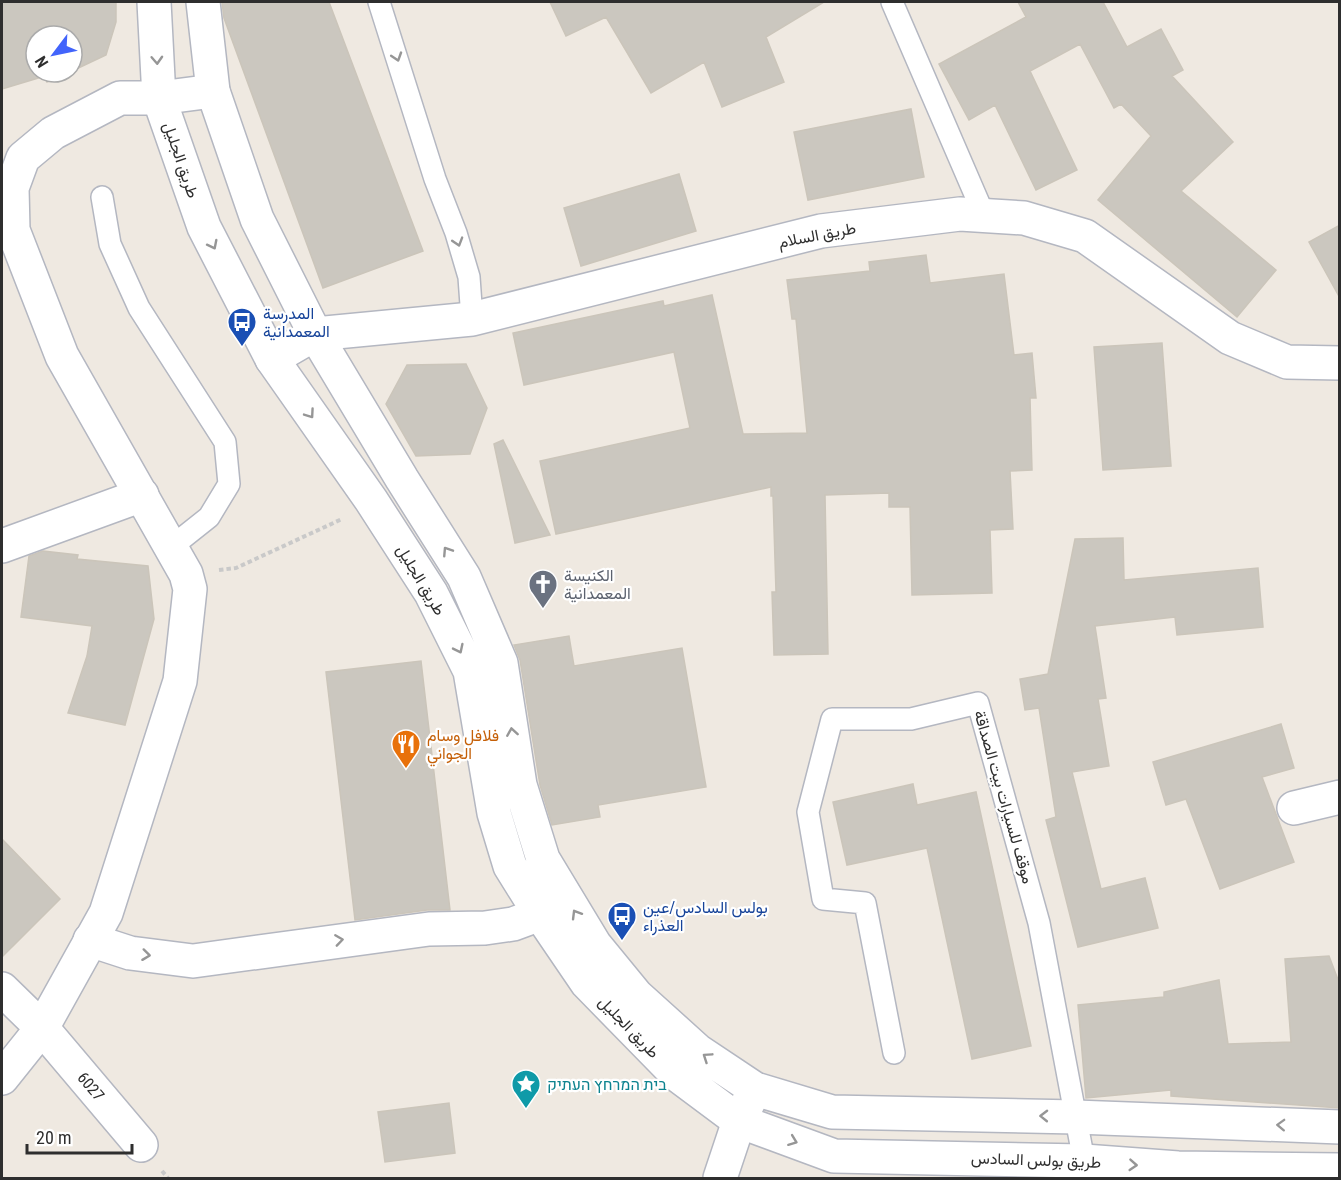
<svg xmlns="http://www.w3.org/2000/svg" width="1341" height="1180" font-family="'Roboto Condensed',Vazirmatn,Heebo,sans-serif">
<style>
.building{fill:#cbc7bf;stroke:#cbc5ba;stroke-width:1.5}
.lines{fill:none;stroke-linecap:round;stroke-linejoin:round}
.service-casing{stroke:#b4b7c1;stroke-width:24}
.minor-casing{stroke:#b4b7c1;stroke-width:36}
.tertiary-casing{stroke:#b4b7c1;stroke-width:36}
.path{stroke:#c9c9c9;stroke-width:4;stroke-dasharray:4.5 3;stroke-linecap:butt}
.service{stroke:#fff;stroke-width:21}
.minor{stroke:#fff;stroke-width:33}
.tertiary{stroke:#fff;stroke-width:33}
.oneway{stroke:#969696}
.labels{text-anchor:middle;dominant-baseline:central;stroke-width:4.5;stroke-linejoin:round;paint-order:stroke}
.street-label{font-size:16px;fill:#2e2e2e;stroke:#fff}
.transit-label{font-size:16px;fill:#164399;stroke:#fff;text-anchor:start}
.worship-label{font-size:16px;fill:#5b616d;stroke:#fff;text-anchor:start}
.food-label{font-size:16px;fill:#c56008;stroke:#fff;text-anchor:start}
.culture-label{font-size:16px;fill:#0d838f;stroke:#fff;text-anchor:start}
</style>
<rect width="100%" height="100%" fill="#efe9e1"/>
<path class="building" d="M2 2H116V22L106 55 72 71V36H36V72H70L47 82 45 76 2 89Z
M222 2H329L423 251 323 288 224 18Z
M550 2H824L766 37 784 82 722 107 704 62 651 93 606 17 566 36Z
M1018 2H1103L1127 47 1161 29 1183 70 1172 76 1233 142 1181 191 1276 270 1237 317 1098 200 1151 136 1121 104 1114 108 1080 44 1030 71 1077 170 1036 190 995 105 969 120 939 64 1026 17Z
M911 109 924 177 808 200 794 132Z
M679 174 696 231 581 266 564 208Z
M1340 225V298L1309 242Z
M926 255 930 283 1004 274 1014 355 1032 353 1036 398H1030L1032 470 1010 471 1013 529 990 530 992 593 912 595 910 507H889V493L825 495 828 654 774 655 772 592H776L773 496H771V487L556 534 540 461 690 428 674 352 524 385 513 333 663 301 664 306 712 295 743 434 807 433 796 319H792L787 280 870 271 869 262Z
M1162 343 1171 466 1103 470 1094 347Z
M466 364 487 408 470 454 416 456 386 404 407 365Z
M503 440 550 535 515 543 494 444Z
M1123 538 1124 580 1258 568 1263 627 1177 635 1175 617 1095 626 1106 698 1098 699 1109 766 1072 772 1101 889 1145 878 1158 928 1078 947 1046 820 1056 817 1039 708 1025 710 1020 679 1048 674 1075 539Z
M43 551 78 555 77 559 148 566 154 619 125 725 68 713 87 656 92 626 21 617 29 556Z
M569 636 574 666 682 648 706 787 598 805 600 817 552 825 540 785 520 660 514 645Z
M421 661 450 910H427L355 920 326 672Z
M1281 724 1294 768 1262 777 1294 862 1220 889 1186 799 1166 805 1153 762Z
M913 784 917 805 976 792 1031 1046 972 1059 927 848 847 865 833 802Z
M2 839 60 899 2 957Z
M1329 956 1340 985V1108L1171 1096V1090L1086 1098 1078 1005 1164 997V992L1219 980 1228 1044 1291 1042 1285 959Z
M449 1103 455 1153 385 1162 378 1112Z"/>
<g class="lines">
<g class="service-casing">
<path id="service" d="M379 2 435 179 456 233 469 277 472 319
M892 2 984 215
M102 197 110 244 139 308 225 442 229 484 209 517 170 548
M894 1053 865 903 823 899 808 812 832 719H911L978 703 1039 923 1084 1161"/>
</g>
<g class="minor-casing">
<g id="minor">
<path d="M272 359 315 334 472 319 821 231 960 214 1024 218 1085 236 1230 338 1287 362 1340 363"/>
<path d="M2 546 142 495"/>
<path d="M1294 808 1340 797"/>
<path d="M90 940 130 953 193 961 429 929 485 928 513 924 540 914"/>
<path id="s1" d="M2 989 42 1028 141 1145"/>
<path d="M2 1078 42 1028 106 913 180 681 190 589 186 574 62 356 13 230 12 188 23 158 53 133 120 98H159L213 91"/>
<path d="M720 1178 739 1121 755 1089"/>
</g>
</g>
<g class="tertiary-casing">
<path id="tertiary" d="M154 2 159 98 204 227 272 359 371 500 431 593 470 671 494 813 510 866 540 914 587 983 676 1074 739 1121 834 1156 1084 1161 1178 1168 1340 1170
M203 2 213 91 257 219 315 334 402 479 464 577 501 663 520 785 543 859 595 945 636 995 698 1051 755 1089 832 1112 1076 1117 1340 1127"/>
</g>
<path class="path" d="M219 570 236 568 342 519
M162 1171 168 1178"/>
<use href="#service" class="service"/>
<use href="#minor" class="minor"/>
<use href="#tertiary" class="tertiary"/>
</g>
<defs><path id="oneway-chevron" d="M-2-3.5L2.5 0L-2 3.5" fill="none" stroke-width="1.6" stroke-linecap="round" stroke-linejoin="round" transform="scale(1.5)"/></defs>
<g class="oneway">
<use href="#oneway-chevron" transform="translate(397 57) rotate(72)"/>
<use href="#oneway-chevron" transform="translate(157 60) rotate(87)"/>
<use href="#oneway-chevron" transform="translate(458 242) rotate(73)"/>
<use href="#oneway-chevron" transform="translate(213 245) rotate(63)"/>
<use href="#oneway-chevron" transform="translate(310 414) rotate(55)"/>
<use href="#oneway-chevron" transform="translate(447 551) rotate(-123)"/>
<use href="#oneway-chevron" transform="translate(459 649) rotate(64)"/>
<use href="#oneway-chevron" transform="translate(512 732) rotate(-99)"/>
<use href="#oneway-chevron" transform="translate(576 914) rotate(-121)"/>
<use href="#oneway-chevron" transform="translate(339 940) rotate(-8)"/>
<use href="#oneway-chevron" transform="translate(146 955) rotate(7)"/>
<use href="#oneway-chevron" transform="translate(707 1057) rotate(-146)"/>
<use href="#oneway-chevron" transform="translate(1044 1116) rotate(-179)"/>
<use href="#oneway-chevron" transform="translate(1281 1125) rotate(-178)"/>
<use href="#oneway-chevron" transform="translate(793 1141) rotate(21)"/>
<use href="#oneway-chevron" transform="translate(1133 1165) rotate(4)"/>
</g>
<defs>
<g id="bus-pin" transform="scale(1.5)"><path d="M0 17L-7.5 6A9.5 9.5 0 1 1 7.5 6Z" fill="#1a4fb4" stroke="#fff"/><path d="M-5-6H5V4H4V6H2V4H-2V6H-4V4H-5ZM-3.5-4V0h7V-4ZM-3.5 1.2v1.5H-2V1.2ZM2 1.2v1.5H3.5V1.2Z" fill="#fff"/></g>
<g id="church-pin" transform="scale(1.5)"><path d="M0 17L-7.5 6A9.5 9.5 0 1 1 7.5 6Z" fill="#6b7280" stroke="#fff"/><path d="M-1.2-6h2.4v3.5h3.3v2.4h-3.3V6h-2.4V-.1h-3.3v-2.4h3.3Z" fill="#fff"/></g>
<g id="restaurant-pin" transform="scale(1.5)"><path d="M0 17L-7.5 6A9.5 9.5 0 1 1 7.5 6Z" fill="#e8710a" stroke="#fff"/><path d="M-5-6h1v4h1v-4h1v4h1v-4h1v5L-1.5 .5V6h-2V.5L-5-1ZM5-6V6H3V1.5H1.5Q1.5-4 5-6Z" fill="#fff"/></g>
<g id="sight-pin" transform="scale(1.5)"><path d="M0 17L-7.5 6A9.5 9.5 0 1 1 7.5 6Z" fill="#0f9aa8" stroke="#fff"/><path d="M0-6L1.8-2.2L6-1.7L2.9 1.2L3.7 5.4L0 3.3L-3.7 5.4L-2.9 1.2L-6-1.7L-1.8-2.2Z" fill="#fff"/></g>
</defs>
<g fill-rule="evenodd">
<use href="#bus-pin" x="242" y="322"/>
<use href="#church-pin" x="543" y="584"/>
<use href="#restaurant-pin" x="406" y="744"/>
<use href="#bus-pin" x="622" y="916"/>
<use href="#sight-pin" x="526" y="1084"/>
</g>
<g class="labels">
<g class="street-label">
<text transform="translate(181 160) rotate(71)">طريق الجليل</text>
<text transform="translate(817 235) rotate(-11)">طريق السلام</text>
<text transform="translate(421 580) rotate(59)">طريق الجليل</text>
<text transform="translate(1004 797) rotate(74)">موقف للسيارات بيت الصداقة</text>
<text transform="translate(629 1027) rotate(46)">طريق الجليل</text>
<text stroke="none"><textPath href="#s1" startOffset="132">6027</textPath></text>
<text transform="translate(1036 1160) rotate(2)">طريق بولس السادس</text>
</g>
<g class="transit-label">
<text x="263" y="313">المدرسة<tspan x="263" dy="18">المعمدانية</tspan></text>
<text x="643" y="907">بولس السادس/عين<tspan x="643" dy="18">العذراء</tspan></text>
</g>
<g class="worship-label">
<text x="564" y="575">الكنيسة<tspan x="564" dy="18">المعمدانية</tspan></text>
</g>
<g class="food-label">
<text x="427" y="735">فلافل وسام<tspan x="427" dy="18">الجواني</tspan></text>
</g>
<g class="culture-label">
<text x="547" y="1084">בית המרחץ העתיק</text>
</g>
</g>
<rect width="1341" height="1180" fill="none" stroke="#2e2e2e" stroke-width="6"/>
<g transform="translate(54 54) rotate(238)"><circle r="28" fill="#ffffff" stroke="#ababab" stroke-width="1.5"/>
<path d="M0-4.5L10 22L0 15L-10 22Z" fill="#4264fb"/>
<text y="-9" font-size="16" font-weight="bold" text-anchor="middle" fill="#2e2e2e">N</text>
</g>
<path d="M27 1144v9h105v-9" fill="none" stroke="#2e2e2e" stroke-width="3"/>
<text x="36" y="1144" font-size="18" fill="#2e2e2e" stroke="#ffffff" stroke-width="4.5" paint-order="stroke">20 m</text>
</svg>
